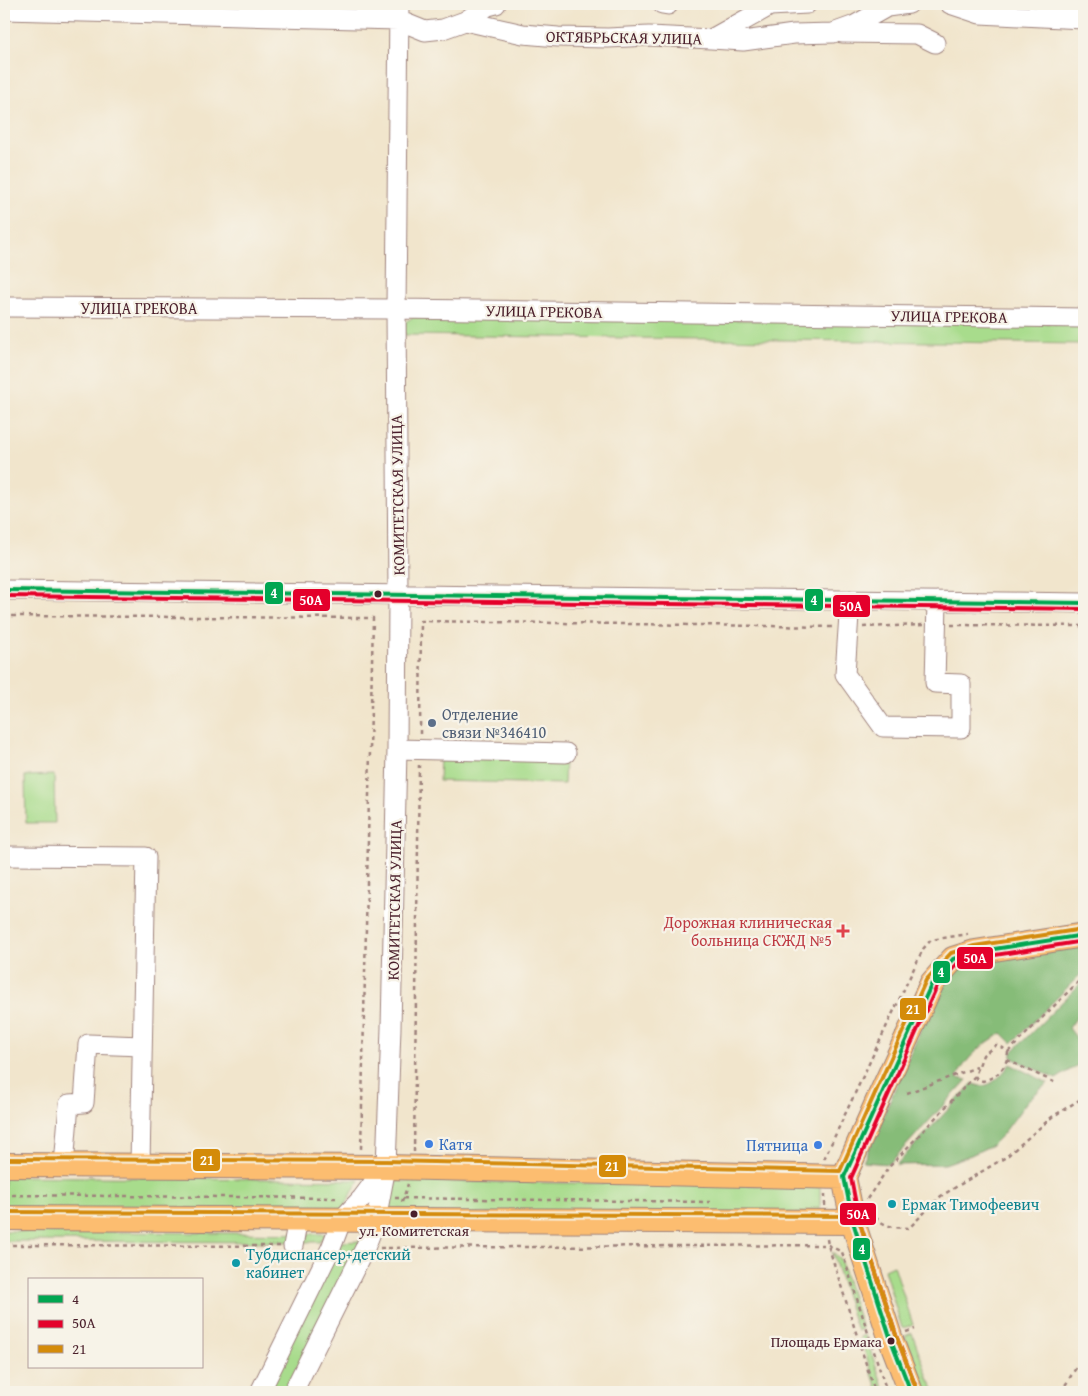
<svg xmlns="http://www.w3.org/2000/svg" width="1088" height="1396" font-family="'Gentium Book Plus',serif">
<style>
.green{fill:#a8dc8c;stroke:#797e5c}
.forest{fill:#86bc78;stroke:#686e52}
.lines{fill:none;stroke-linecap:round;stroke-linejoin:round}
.minor-casing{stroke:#9e827c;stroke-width:21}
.major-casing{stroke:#9e827c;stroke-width:26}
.path{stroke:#9e827c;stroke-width:2.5;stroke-dasharray:4 4;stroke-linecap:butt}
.minor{stroke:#fff;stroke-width:19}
.major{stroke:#fcbd6f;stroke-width:24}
.bus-1-casing{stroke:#f7f3e8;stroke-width:8}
.bus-2-casing{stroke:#f7f3e8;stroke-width:8}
.bus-3-casing{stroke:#f7f3e8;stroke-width:8}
.bus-1{stroke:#00a651;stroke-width:4}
.bus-2{stroke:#e4002b;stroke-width:4}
.bus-3{stroke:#d48b09;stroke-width:4}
.bus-dot{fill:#4a1f2b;stroke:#f7f3e8;stroke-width:2}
.service-dot{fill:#5c6f8a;stroke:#f7f3e8;stroke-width:2}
.health-dot{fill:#e0444e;stroke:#f7f3e8;stroke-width:2}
.shop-dot{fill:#3f7fe0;stroke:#f7f3e8;stroke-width:2}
.culture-dot{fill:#0f9aa8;stroke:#f7f3e8;stroke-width:2}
.labels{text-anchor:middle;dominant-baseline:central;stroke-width:4.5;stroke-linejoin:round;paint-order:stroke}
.bus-label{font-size:15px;fill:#4a1f2b;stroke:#f7f3e8}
.street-label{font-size:16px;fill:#4a1f2b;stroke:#f7f3e8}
.service-label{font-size:16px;fill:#4e5e75;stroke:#f7f3e8;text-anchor:start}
.health-label{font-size:16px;fill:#be3a42;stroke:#f7f3e8;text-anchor:end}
.shop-label{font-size:16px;fill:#366cbe;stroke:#f7f3e8;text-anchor:start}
.culture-label{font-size:16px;fill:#0d838f;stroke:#f7f3e8;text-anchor:start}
.line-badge{stroke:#f7f3e8;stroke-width:2}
.badge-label{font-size:14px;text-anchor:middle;font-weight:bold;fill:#fff}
</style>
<rect width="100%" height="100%" fill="#f7f3e8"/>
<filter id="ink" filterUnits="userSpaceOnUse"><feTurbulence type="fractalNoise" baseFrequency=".02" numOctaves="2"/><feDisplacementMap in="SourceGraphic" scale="10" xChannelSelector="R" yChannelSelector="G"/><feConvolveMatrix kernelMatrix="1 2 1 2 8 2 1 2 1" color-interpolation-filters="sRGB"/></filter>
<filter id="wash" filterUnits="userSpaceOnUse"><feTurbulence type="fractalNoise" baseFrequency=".0096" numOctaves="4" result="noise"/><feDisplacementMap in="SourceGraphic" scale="20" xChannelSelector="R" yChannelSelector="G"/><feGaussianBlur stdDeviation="1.12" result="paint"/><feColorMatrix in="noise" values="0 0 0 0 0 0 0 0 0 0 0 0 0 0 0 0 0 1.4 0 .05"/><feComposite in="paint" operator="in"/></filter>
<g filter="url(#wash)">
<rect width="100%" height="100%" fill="#f1e5cc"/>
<path class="green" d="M415 316 1084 324V344L404 335 405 322Z
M440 756 565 758 564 784 439 781Z
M54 775 55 823H26L25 776Z
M4 1176 359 1180 338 1219 4 1216Z
M397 1181 820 1186V1214H387Z
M4 1231 326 1234 320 1242 4 1241Z
M362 1241 288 1392H265L340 1242Z
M832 1252 840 1259 862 1329 857 1331Z
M894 1265 913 1325 902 1328 884 1269Z
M912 1333 929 1380 936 1392H924L905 1336Z
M865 1335 885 1392H878L860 1337Z"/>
<path class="forest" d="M1084 946V971L1012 1043 1002 1033C983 1044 965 1058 957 1078L967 1080 889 1164 863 1162 934 999 953 973 968 965Z
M1084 980V1007L1069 1028 1084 1048V1061L1056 1079 1012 1058V1052Z
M1010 1064 1048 1083 1028 1100 1003 1134 992 1145 971 1155 945 1164 896 1165 973 1083C987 1093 1002 1075 1010 1064Z"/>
</g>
<g filter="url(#ink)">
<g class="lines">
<g class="minor-casing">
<path id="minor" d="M662 4 668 5
M883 4 887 7 909 4
M950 4 980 14 1084 19
M4 10 398 20 425 31 443 29 465 21 488 6 496 4
M465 21 523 34 558 37 608 38 649 36 711 39 770 6 807 4
M842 33 917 34 935 43
M711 39 743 41 794 34 833 33 855 25 887 7
M4 307 396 309 1084 318
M4 590 1084 603
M850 600 845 674 883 727 961 728V684L935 683 937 601
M397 749 566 753
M4 856 146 857 140 1165
M64 1165 69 1104 84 1103 88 1044 142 1046
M293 1246 298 1219
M260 1392 331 1248 342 1219 362 1198 383 1170
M293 1392 365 1248 376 1220 386 1167 391 1028 397 749 398 595 396 309 399 4"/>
</g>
<g class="major-casing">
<path id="major" d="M4 1165 386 1167 844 1177
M4 1218 853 1222
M911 1392 891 1340 853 1222 844 1177 879 1098 932 983 953 959 975 952 1084 935"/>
</g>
<path class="path" d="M4 616 373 618 361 1149
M951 625 1084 626
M863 627 923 625
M420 734 421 621 833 627
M1008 1052 1084 976
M1007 1060 1056 1083
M907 1093 977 1067
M414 1152 419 765
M824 1159 923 949 931 940 968 934
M825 1194V1206
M4 1195 340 1198
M395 1198 710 1202
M867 1199 889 1167 975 1076 983 1055 996 1045 1003 1048 1008 1052C1007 1068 997 1077 983 1081L977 1079 975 1076
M402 1202 408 1184
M870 1211C883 1227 889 1227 909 1228L941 1196 1006 1157 1052 1117 1084 1097
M827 1239 828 1245 875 1392
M4 1245 280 1246
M380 1248 828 1245 842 1252 887 1392
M906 1332 915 1329
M1061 1392 1084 1355"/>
<use href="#minor" class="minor"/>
<use href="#major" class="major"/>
<g class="bus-1-casing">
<path id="bus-1" d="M4 590 1084 603
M911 1392 891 1340 853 1222 844 1177 932 983 953 959 975 952 1084 935"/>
</g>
<g class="bus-2-casing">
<path id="bus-2" d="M4 596 1084 609
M917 1390 897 1338 859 1220 851 1178 937 986 957 964 976 958 1084 941"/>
</g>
<g class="bus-3-casing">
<path id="bus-3" d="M4 1159 386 1161 840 1171 926 980 951 953 974 946 1083 929
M4 1212 854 1216 859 1220 897 1338 917 1390"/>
</g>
<use href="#bus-1" class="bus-1"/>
<use href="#bus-2" class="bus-2"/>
<use href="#bus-3" class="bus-3"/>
</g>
</g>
<g class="bus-dot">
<circle cx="378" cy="594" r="4.5"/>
<circle cx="414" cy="1214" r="4.5"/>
<circle cx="891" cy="1341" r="4.5"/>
</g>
<circle class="service-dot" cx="432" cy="723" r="5"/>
<path class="health-dot" d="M840.5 923.5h5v5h5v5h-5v5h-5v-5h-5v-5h5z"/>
<g class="shop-dot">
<circle cx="429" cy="1144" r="5"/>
<circle cx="818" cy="1145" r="5"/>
</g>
<g class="culture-dot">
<circle cx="892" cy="1204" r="5"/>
<circle cx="236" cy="1263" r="5"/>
</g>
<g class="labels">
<g class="bus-label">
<text x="414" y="1230">ул. Комитетская</text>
<text x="882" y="1341" text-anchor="end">Площадь Ермака</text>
</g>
<g class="street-label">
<text transform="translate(624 37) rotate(1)">ОКТЯБРЬСКАЯ УЛИЦА</text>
<text x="139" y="308">УЛИЦА ГРЕКОВА</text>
<text transform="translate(544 311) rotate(1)">УЛИЦА ГРЕКОВА</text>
<text transform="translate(949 316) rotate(1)">УЛИЦА ГРЕКОВА</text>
<text transform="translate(397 495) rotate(-91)">КОМИТЕТСКАЯ УЛИЦА</text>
<text transform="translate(394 900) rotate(-89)">КОМИТЕТСКАЯ УЛИЦА</text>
</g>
<g class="service-label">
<text x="442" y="714">Отделение<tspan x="442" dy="18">связи №346410</tspan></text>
</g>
<g class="health-label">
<text x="832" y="922">Дорожная клиническая<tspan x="832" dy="18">больница СКЖД №5</tspan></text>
</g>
<g class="shop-label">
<text x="439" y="1144">Катя</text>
<text x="808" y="1145" text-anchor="end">Пятница</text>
</g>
<g class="culture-label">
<text x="902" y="1204">Ермак Тимофеевич</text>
<text x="246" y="1254">Тубдиспансер+детский<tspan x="246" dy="18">кабинет</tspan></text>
</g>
</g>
<g class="line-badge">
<rect x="264" y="581" width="20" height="24" rx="5" fill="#00a651"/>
<rect x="292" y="588" width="39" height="24" rx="5" fill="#e4002b"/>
<rect x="804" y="588" width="20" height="24" rx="5" fill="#00a651"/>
<rect x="832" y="594" width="39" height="24" rx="5" fill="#e4002b"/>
<rect x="956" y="946" width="38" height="24" rx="5" fill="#e4002b"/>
<rect x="932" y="960" width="19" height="24" rx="5" fill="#00a651"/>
<rect x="899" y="997" width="28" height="24" rx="5" fill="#d48b09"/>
<rect x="192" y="1148" width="29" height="24" rx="5" fill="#d48b09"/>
<rect x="598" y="1154" width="29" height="24" rx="5" fill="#d48b09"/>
<rect x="839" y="1202" width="38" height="24" rx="5" fill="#e4002b"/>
<rect x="852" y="1237" width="19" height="24" rx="5" fill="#00a651"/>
</g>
<g class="badge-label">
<text x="274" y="598">4</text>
<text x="311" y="605">50А</text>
<text x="814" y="605">4</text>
<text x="851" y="611">50А</text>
<text x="975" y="963">50А</text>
<text x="941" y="977">4</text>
<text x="913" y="1014">21</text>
<text x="207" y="1165">21</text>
<text x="612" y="1171">21</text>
<text x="858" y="1219">50А</text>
<text x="862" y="1254">4</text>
</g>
<rect width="1088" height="1396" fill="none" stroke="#f7f3e8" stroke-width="20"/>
<rect x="28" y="1278" width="175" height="90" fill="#f7f3e8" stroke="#b29e9c"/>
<rect x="38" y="1295" width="25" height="8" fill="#00a651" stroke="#b29e9c"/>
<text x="72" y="1304" font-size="15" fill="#4a1f2b">4</text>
<rect x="38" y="1320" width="25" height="8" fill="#e4002b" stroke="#b29e9c"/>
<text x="72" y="1328" font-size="15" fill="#4a1f2b">50А</text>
<rect x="38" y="1345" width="25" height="8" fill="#d48b09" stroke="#b29e9c"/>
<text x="72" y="1354" font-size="15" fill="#4a1f2b">21</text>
</svg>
